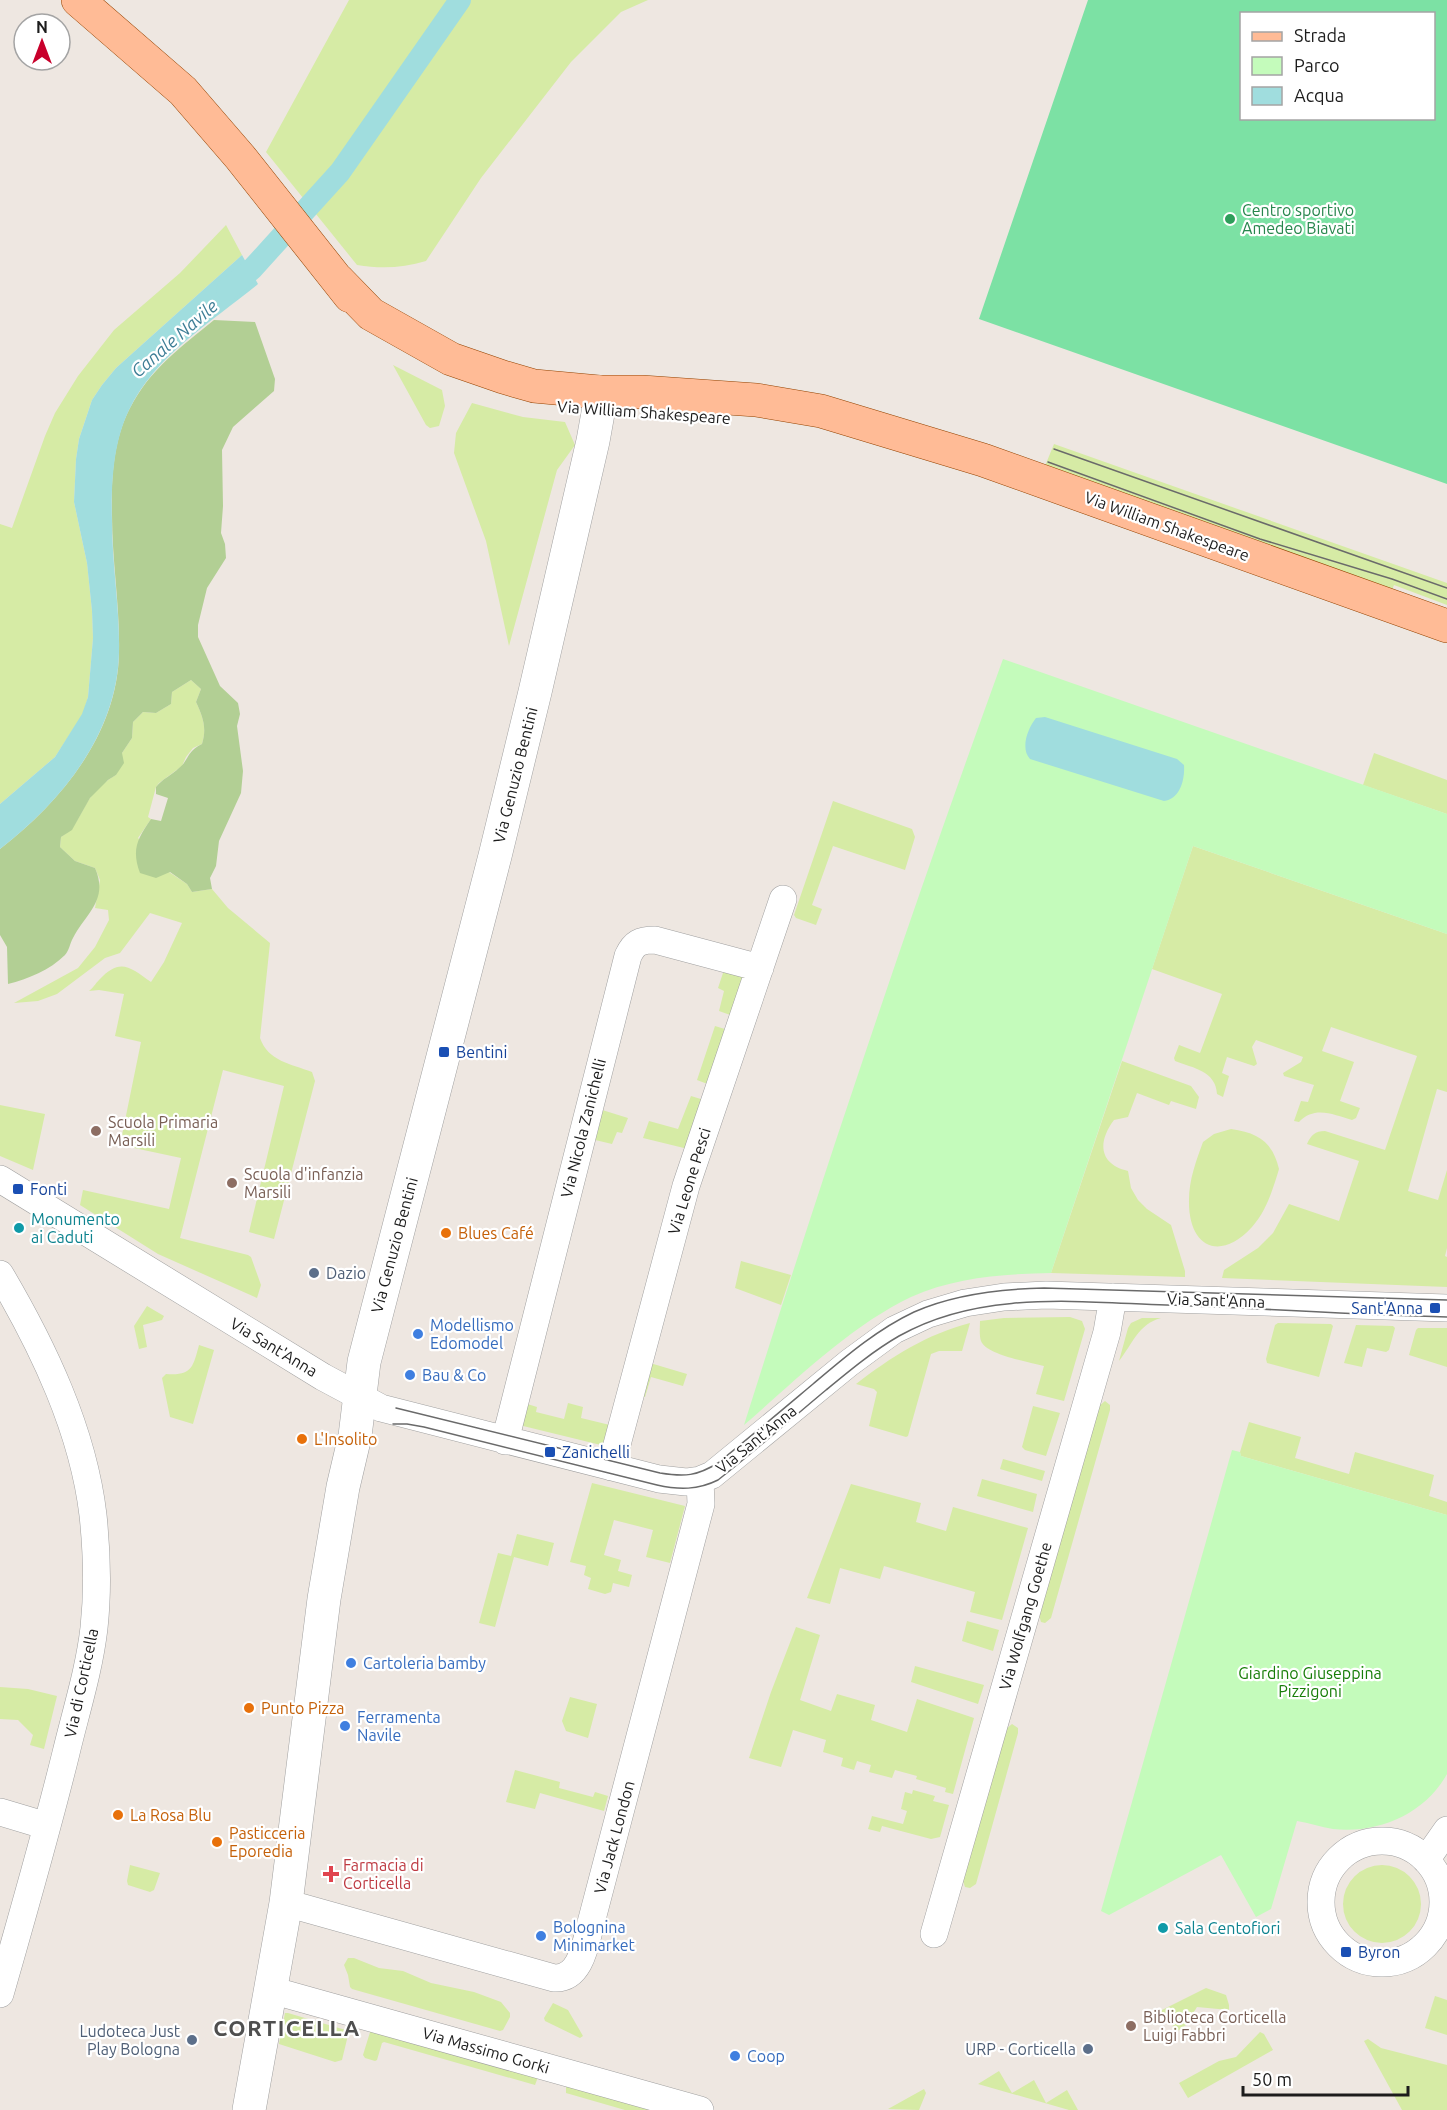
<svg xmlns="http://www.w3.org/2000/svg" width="1447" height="2110" font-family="Ubuntu,sans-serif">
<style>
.grass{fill:#d6eba5}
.forest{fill:#b2cf94}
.park{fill:#c4fbbb}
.pitch{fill:#7ce1a4;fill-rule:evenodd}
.water{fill:#a0ddde}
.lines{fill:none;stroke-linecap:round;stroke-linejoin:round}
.canal{stroke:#a0ddde;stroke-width:22}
.minor-casing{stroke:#a0a0a0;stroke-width:28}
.tertiary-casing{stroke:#a0a0a0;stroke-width:34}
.primary-casing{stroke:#944300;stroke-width:34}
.minor{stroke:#fff;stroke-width:27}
.tertiary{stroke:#fff;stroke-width:33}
.primary{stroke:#ffbb96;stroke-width:33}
.tram{stroke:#6a6a6a;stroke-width:1.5}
.leisure-dot{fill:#2e9e5b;stroke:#fff;stroke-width:2}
.transit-dot{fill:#1a4fb4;stroke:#fff;stroke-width:2}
.education-dot{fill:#8d6e63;stroke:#fff;stroke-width:2}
.culture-dot{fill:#0f9aa8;stroke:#fff;stroke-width:2}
.food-dot{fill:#e8710a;stroke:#fff;stroke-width:2}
.service-dot{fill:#5c6f8a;stroke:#fff;stroke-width:2}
.shop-dot{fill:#3f7fe0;stroke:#fff;stroke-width:2}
.health-dot{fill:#e0444e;stroke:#fff;stroke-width:2}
.labels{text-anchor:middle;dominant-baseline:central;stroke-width:4.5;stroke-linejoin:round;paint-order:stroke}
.leisure-label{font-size:16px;fill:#27864d;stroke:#fff;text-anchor:start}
.street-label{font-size:16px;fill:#1c1c1c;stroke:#fff}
.transit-label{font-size:16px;fill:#164399;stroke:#fff;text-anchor:start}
.education-label{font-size:16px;fill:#785e54;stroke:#fff;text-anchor:start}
.culture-label{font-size:16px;fill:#0d838f;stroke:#fff;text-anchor:start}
.food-label{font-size:16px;fill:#c56008;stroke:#fff;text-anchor:start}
.service-label{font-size:16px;fill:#4e5e75;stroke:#fff;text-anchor:end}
.shop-label{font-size:16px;fill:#366cbe;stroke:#fff;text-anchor:start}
.park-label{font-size:16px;fill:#177d08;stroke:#fff}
.health-label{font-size:16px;fill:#be3a42;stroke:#fff;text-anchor:start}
.water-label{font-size:18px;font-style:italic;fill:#3e7e96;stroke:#fff}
.district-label{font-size:22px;font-weight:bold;letter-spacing:1.5px;fill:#4f4f4f;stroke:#fff}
</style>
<rect width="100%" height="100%" fill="#eee7e1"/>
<path class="grass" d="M349 0H648L621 12 571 62 481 178 426 261C403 268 381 269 357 265L266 152Z
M226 225 242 255 116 368 102 385 92 400 79 439 76 459 74 502 87 563 92 611 93 638 88 697 83 714 55 757 0 804V524L12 528 45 436 55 413 78 376 114 330 180 273Z
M393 365 442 390 445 406 439 426 430 428 426 425Z
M472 403 523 417 565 422 575 445 557 470 509 646 486 541 454 453 456 433Z
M1054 444 1447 583V605L1394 585 1392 590 1045 466Z
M191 680 201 689 196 702C203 717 207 728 202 744L193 748 186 757 182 766 159 783 156 787 148 817 151 819 138 838 169 872 187 884 192 892 212 889 228 908 270 943 260 1038C268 1061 291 1064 312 1072L315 1081 274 1239 249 1232 284 1086 223 1070 180 1238 248 1255 251 1257 261 1285 257 1298 158 1254 80 1205 83 1190 169 1209 181 1158 120 1145 141 1042 115 1036 124 994 99 990 89 991C94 987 95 984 99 980 120 957 130 967 151 982L164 962 182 923 150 913 120 953 105 958 57 994 38 1001 14 1003 78 968 95 947 109 920 108 910 95 908 100 880 95 868 75 861 60 847 61 837C77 827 80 813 90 798 96 789 107 780 116 775L122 753 132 738 133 722 143 712 156 713 171 704 172 692Z
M1374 753 1447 780V814L1363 785Z
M833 801 912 829 915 837 905 870 833 846 812 905 822 909 816 925 796 918 794 915Z
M1193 846 1447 934V1092L1437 1089 1408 1191 1438 1200 1447 1170V1248L1445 1256 1447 1257V1287L1222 1278 1224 1270 1258 1248 1273 1233 1289 1204 1339 1221 1359 1161 1307 1144C1311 1135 1315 1131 1325 1131L1385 1150 1417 1056 1331 1027 1322 1051 1354 1062 1340 1101 1360 1108 1356 1118 1352 1120C1334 1115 1315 1105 1299 1122L1294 1121 1301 1101 1308 1102 1314 1085 1284 1076 1283 1073 1301 1062 1303 1057 1256 1040 1252 1047 1257 1064 1254 1066 1227 1057 1222 1073 1229 1076 1223 1097 1217 1094C1216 1071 1193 1068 1175 1061L1174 1058 1179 1045 1200 1053 1222 994 1152 969Z
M724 970 746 976 733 1016 719 1011 724 991 718 988Z
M715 1026 728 1030 710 1085 697 1080Z
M1122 1061 1191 1086 1199 1097 1196 1109 1171 1101 1169 1105 1137 1093 1128 1117 1114 1120C1098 1141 1098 1164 1128 1171L1131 1188 1138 1200 1147 1209 1171 1225 1185 1271V1277L1051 1273Z
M691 1096 704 1100 688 1149 643 1138 649 1121 678 1129Z
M0 1105 45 1114 33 1170 0 1156Z
M599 1109 628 1118 622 1133 617 1132 612 1144 591 1139Z
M1231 1129C1258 1133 1272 1141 1279 1169 1273 1189 1266 1212 1252 1227 1219 1263 1188 1246 1189 1200 1189 1180 1196 1161 1203 1142L1214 1134Z
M741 1261 791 1275 781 1305 735 1288Z
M147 1306 164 1316 162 1320 143 1325 147 1347 139 1349 134 1326Z
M1070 1317 1082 1321 1085 1329 1064 1401 1036 1394 1044 1366C1030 1362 986 1355 981 1341 979 1335 980 1327 980 1321L1004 1318Z
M1142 1318H1161C1138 1324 1132 1345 1119 1361L1128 1328 1131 1323Z
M970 1323 962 1351H939L931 1354 908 1436 906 1437 869 1426 877 1392 874 1389 856 1384C891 1357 927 1334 970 1323Z
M1278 1323 1331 1324 1333 1326 1319 1377 1267 1363 1266 1359 1275 1325Z
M1356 1325 1393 1326 1395 1328 1389 1350 1386 1352 1367 1348 1362 1367 1344 1363Z
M1418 1328H1447V1367L1409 1355 1416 1330Z
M199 1345 214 1350 193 1424 170 1417 162 1378 166 1374C192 1376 193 1367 199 1345Z
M650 1363 687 1374 683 1386 651 1377 645 1397 641 1396Z
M1105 1401 1110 1405V1410L1051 1618 1045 1623 1041 1622 1039 1615 1099 1406Z
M524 1403 537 1407 536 1412 564 1419 568 1403 583 1407 581 1418 610 1425 605 1446 519 1425Z
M1033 1406 1060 1413 1046 1456 1025 1450 1022 1447Z
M1249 1422 1301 1437 1295 1458 1349 1474 1355 1452 1434 1475 1429 1496 1447 1502V1515L1241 1456 1240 1452Z
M1003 1459 1045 1471 1042 1481 1000 1469Z
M982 1479 1037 1494 1033 1512 977 1496Z
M592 1483 685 1506 670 1563 646 1557 653 1530 614 1520 604 1555 621 1560 618 1571 632 1575 629 1587 613 1583 611 1592 605 1594 588 1589 591 1578 584 1575 586 1566 570 1562Z
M851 1484 921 1503 916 1522 946 1531 953 1507 1028 1528 1002 1620 970 1612 975 1592 884 1566 880 1579 840 1568 830 1604 807 1598Z
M517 1534 554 1543 548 1566 514 1557 495 1627 479 1623 498 1553 511 1556Z
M967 1621 999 1630 993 1651 962 1641Z
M796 1627 820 1635 800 1700 831 1711 837 1694 875 1705 871 1720 907 1732 917 1699 974 1718 953 1794 945 1792 946 1788 916 1779 917 1776 895 1770 892 1778 869 1772 871 1765 857 1761 854 1770 841 1766 843 1758 823 1752 826 1740 793 1730 781 1767 749 1758 771 1692Z
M915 1666 984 1685 978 1704 911 1682Z
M0 1687 28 1689 57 1696 44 1749 30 1745 33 1735 18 1720 0 1719Z
M570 1697 597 1704 588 1738 566 1731 562 1721Z
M1012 1724 1018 1728V1733L976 1884 970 1888 965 1887 963 1881 1006 1729Z
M515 1770 560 1782 559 1788 593 1797 595 1792 608 1796 604 1811 540 1793 535 1809 506 1802Z
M913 1790 935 1796 933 1801 949 1805 940 1837 931 1839 882 1826 880 1832 868 1829 872 1816 903 1824 907 1811 901 1809 905 1792 912 1794Z
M130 1865 160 1873 154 1890 150 1892 128 1885 127 1881Z
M1343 1904a39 39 0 1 1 78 0a39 39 0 1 1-78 0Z
M348 1958H354L379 1968 403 1971 431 1983 474 1992 501 2002 510 2013V2017L503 2030 500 2031 352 1989 350 1987 348 1975 344 1965Z
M1206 1988 1226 1995 1229 2005V2010L1197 2007 1186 2025 1176 2032 1167 2015 1156 2021 1152 2015Z
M1435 1996 1447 2000V2035L1425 2028Z
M553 2003 568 2010 583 2036 580 2038 545 2021 544 2018Z
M285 2013H288L349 2031 342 2060 335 2062 279 2044Z
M371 2029 538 2077 535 2085 384 2042 382 2043 377 2060 375 2061 365 2058 363 2055Z
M1260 2032 1264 2034 1273 2050 1188 2098 1179 2083 1219 2061 1236 2057Z
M1368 2039 1381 2048 1447 2065V2110H1402L1364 2041Z
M999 2071 1012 2093 1034 2080 1046 2103 1067 2090 1078 2110H1069L978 2084Z
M566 2086 657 2110H625L566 2093Z
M924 2089 926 2093 919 2110 888 2109Z"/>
<path class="forest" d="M214 320 255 322 275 379 274 391 233 427 222 450 223 506 221 533 225 544 226 558 207 588 198 625V637L220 686 238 703 240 714 237 726 243 771 241 793 219 841 216 866 210 878 212 889 192 892 187 884 170 872 156 878 140 873C131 849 138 838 151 819L161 821 168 798 156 794V787C162 779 172 775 179 768 190 759 186 752 202 744 207 728 203 717 196 702L201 689 191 680 172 692 171 704 156 713 143 712 133 722 132 738 122 753 124 763 116 775 108 780 90 798 72 830 61 837 60 847 75 861 95 868C109 900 86 913 73 938 70 943 69 951 65 955 50 970 28 979 8 984L7 947 0 935V849C61 802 118 733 119 652 120 606 112 561 112 515 111 481 113 440 130 408 150 369 181 347 214 320Z"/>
<path class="park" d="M1003 659 1447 814V934L1193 846 1051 1273C1004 1274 955 1277 911 1297 850 1326 795 1381 744 1425 825 1168 911 912 1003 659Z
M1232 1450 1240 1452 1241 1456 1447 1515V1774C1425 1814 1378 1834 1333 1829 1321 1827 1309 1823 1297 1821L1271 1909 1256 1917 1221 1855 1109 1915 1101 1911Z"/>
<path class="pitch" d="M1088 0H1447V484L979 319ZM1242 14H1434V118H1242Z"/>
<path class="water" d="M242 255 258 284C213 321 155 355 129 410 113 443 111 485 112 521 112 565 120 609 119 653 117 734 61 802 0 849V804L55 757 82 714 88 697 93 638 92 611 87 563 74 502 76 459 79 439 92 400 102 385 116 368Z
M1045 717 1177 759 1184 765C1185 780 1180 799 1164 801L1030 759C1020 748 1028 728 1036 718Z"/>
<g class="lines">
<path class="canal" d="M227 290 252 269 340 172 460 0"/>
<g class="minor-casing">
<path id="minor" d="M0 1179 323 1377 381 1408 659 1479 686 1482 700 1480 712 1475 849 1363 894 1330 928 1314 965 1303 1004 1297 1046 1295 1447 1308
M0 1274C43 1347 83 1430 93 1515 97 1553 98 1591 94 1628 89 1671 76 1711 66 1753 46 1834 23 1914 0 1994
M505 1441 628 956C634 943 640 940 655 940L760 968
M611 1467 686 1186 783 899
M0 1812 47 1826
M1321 1902a61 61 0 1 1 122 0a61 61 0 1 1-122 0Z
M1426 1860 1447 1830
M286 1903 554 1978C582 1980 586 1940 592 1919L701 1504 700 1480
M934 1934 1107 1332 1113 1297
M271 1990 700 2110"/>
</g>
<g class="tertiary-casing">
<path id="tertiary" d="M249 2110 286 1903 324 1599 343 1487 355 1436 364 1362 495 856 535 692 593 441 598 413 599 392"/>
</g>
<g class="primary-casing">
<path id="primary" d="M78 0 183 91 240 157 350 296
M338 280 371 314 451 359 503 377 534 386 599 392H642L756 400 821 411 983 460 1447 626"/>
</g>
<use href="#minor" class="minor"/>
<use href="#tertiary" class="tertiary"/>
<use href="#primary" class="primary"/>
<path class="tram" d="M1054 449 1447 588
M1048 462 1260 539 1392 579 1447 599
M396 1408 660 1473C685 1477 697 1476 718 1463 750 1437 782 1410 813 1384 845 1357 876 1330 914 1312 954 1294 1000 1289 1044 1288L1447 1300
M393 1424H407L424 1427 657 1485C679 1490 698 1490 718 1480 755 1451 790 1420 826 1390 849 1371 873 1351 899 1336 980 1290 1077 1302 1166 1305 1260 1308 1353 1315 1447 1317"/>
</g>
<circle class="leisure-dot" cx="1230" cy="219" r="6"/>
<g class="transit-dot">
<rect x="438" y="1046" width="12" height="12" rx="3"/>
<rect x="12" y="1183" width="12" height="12" rx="3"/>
<rect x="1429" y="1302" width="12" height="12" rx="3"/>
<rect x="544" y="1446" width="12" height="12" rx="3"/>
<rect x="1340" y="1946" width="12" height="12" rx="3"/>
</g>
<g class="education-dot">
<circle cx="96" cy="1131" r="6"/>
<circle cx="232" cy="1183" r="6"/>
<circle cx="1131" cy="2026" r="6"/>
</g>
<g class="culture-dot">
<circle cx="19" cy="1228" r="6"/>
<circle cx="1163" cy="1928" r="6"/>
</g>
<g class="food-dot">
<circle cx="446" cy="1233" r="6"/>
<circle cx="302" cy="1439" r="6"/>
<circle cx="249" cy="1708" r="6"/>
<circle cx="118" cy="1815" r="6"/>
<circle cx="217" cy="1842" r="6"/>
</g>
<g class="service-dot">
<circle cx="314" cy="1273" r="6"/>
<circle cx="192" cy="2040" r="6"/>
<circle cx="1088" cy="2049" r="6"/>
</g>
<g class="shop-dot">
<circle cx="418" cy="1334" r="6"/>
<circle cx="410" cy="1375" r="6"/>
<circle cx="351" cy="1663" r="6"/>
<circle cx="345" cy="1726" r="6"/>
<circle cx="541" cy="1936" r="6"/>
<circle cx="735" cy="2056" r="6"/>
</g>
<path class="health-dot" d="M328 1865h6v6h6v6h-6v6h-6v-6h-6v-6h6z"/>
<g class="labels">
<g class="leisure-label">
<text x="1242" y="210">Centro sportivo<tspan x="1242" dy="18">Amedeo Biavati</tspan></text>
</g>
<g class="street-label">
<text transform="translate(644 412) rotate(4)">Via William Shakespeare</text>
<text transform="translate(1167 526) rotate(20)">Via William Shakespeare</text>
<text transform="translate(515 775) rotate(-76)">Via Genuzio Bentini</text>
<text transform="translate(583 1128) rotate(-76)">Via Nicola Zanichelli</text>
<text transform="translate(689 1181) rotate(-73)">Via Leone Pesci</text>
<text transform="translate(394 1245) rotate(-75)">Via Genuzio Bentini</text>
<text transform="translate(1216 1300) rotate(2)">Via Sant'Anna</text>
<text transform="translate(274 1347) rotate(31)">Via Sant'Anna</text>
<text transform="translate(756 1439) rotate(-39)">Via Sant'Anna</text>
<text transform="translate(1025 1616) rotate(-74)">Via Wolfgang Goethe</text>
<text transform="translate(81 1683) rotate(-78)">Via di Corticella</text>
<text transform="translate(614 1837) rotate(-75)">Via Jack London</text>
<text transform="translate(486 2050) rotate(16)">Via Massimo Gorki</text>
</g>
<g class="transit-label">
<text x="456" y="1052">Bentini</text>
<text x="30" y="1189">Fonti</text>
<text x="1423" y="1308" text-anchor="end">Sant'Anna</text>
<text x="562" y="1452">Zanichelli</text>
<text x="1358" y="1952">Byron</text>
</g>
<g class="education-label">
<text x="108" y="1122">Scuola Primaria<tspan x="108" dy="18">Marsili</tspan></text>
<text x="244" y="1174">Scuola d'infanzia<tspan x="244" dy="18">Marsili</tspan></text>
<text x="1143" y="2017">Biblioteca Corticella<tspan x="1143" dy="18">Luigi Fabbri</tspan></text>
</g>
<g class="culture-label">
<text x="31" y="1219">Monumento<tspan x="31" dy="18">ai Caduti</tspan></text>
<text x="1175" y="1928">Sala Centofiori</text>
</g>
<g class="food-label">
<text x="458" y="1233">Blues Café</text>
<text x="314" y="1439">L'Insolito</text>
<text x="261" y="1708">Punto Pizza</text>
<text x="130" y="1815">La Rosa Blu</text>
<text x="229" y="1833">Pasticceria<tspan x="229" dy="18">Eporedia</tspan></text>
</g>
<g class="service-label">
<text x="326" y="1273" text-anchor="start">Dazio</text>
<text x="180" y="2031">Ludoteca Just<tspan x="180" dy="18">Play Bologna</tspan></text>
<text x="1076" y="2049">URP - Corticella</text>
</g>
<g class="shop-label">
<text x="430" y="1325">Modellismo<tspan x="430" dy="18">Edomodel</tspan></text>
<text x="422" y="1375">Bau &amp; Co</text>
<text x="363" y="1663">Cartoleria bamby</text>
<text x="357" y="1717">Ferramenta<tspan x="357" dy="18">Navile</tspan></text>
<text x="553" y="1927">Bolognina<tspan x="553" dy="18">Minimarket</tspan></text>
<text x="747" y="2056">Coop</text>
</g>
<g class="park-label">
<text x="1310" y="1673">Giardino Giuseppina<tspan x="1310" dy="18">Pizzigoni</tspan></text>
</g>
<g class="health-label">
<text x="343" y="1865">Farmacia di<tspan x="343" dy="18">Corticella</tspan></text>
</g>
<g class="water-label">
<text transform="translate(174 338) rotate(-41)">Canale Navile</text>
</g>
<g class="district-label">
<text x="287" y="2027">CORTICELLA</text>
</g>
</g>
<rect x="1240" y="12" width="195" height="108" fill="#ffffff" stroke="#a4a4a4" stroke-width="1.5"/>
<rect x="1252" y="32" width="30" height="9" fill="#ffbb96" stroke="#a4a4a4" stroke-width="1.5"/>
<text x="1294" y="42" font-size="18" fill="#1c1c1c">Strada</text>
<rect x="1252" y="57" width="30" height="18" fill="#c4fbbb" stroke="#a4a4a4" stroke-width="1.5"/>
<text x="1294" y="72" font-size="18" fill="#1c1c1c">Parco</text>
<rect x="1252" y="87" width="30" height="18" fill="#a0ddde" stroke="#a4a4a4" stroke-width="1.5"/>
<text x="1294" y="102" font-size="18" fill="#1c1c1c">Acqua</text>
<g transform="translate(42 42)"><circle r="28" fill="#ffffff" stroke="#a4a4a4" stroke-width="1.5"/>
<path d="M0-4.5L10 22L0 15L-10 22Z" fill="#c8002b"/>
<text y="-9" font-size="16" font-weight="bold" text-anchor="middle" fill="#1c1c1c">N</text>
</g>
<path d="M1243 2086v9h165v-9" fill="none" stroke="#1c1c1c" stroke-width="3"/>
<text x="1252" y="2086" font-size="18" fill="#1c1c1c" stroke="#ffffff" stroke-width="4.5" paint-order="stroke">50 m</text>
</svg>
